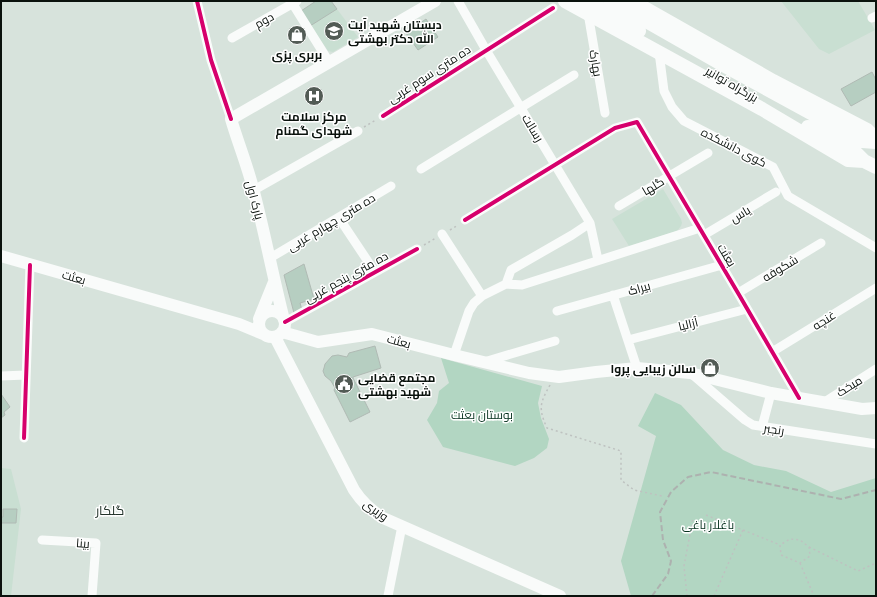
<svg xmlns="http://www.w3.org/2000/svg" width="877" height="597" font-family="'IBM Plex Sans',Cairo,sans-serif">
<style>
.built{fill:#c9dfd2}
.green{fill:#b2d6c2}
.building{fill:#b6cec1;stroke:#b0bab4}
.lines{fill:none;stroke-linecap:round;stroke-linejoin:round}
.path{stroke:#bec2c0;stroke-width:1.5;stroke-dasharray:2 3;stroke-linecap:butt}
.minor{stroke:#f9fbfa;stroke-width:9}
.major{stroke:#f9fbfa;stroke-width:12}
.highway{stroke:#f9fbfa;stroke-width:14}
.rail{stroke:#adb1af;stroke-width:2;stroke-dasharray:6 3;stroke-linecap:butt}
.cycleway-casing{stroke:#fff;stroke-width:6}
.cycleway{stroke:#d6006c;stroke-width:4}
.labels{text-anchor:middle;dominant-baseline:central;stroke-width:3;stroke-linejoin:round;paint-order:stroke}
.street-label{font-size:12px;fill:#0a120d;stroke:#fff}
.poi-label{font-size:12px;font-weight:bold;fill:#0a120d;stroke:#fff;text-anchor:start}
.park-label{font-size:12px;fill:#07321f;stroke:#fff}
.neighbourhood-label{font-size:13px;fill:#22332a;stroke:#fff}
</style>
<rect width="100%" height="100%" fill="#d7e3dc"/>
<path class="built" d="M316 1H331L358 37 333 52 328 51 301 11Z
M781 1H858L875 30 829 54 819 49Z
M663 189 681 219 682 223 681 226 677 231 629 246 612 219Z
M1 468 11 469 21 509 11 596H1Z"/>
<path class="green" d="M441 358 542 386 538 403 541 418 549 439 547 448 534 458 515 466 443 447 427 420 437 403 439 391 449 383Z
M655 393 681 405 723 450 754 465 786 471 831 492 876 478V596H631L621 561 656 436 638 426Z"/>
<path class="building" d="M316 1H331L337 9 310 26 301 11Z
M426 19 438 37 418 50 406 33Z
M298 29 303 37 296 41 291 34Z
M872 72 876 80V92L851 106 841 89Z
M316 87 323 97 312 105 305 95Z
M304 264 314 299 300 303 302 310 294 313 284 275Z
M375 346 381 368 353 377V378L370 412 350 422 334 390 335 388 331 381 325 376 323 371 324 368 325 364 332 356 338 355 347 357 349 353Z
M1 394 10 407 4 412 5 415 1 418Z
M3 509H17L16 523H1V517H3Z"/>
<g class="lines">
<path class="path" d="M364 127 376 120
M450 230 458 225
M424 245 436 238
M550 385C540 403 538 408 547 428L621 451V480L634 490 662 496
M706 515 780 545 781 555 800 563 810 556 809 547 800 540 790 539 780 545
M809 547 858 571 876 563
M800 563 814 596
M687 596 684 566 693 518
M714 596 743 530"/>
<path class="minor" d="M197 1 211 60 231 119
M291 1 329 62
M458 1 486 50 590 223 598 260
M588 13 605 113
M872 18 876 16
M232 38 297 1
M659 52 664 91 672 107 684 121 773 167 788 196 876 248
M383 116 553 8
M421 169 574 75
M254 190 358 131
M619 206 708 153
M339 218 375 272
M465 220 615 128 637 122 738 293 799 398
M442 234 482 296
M704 235 776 192
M270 258 391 186
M506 284 511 270 572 235 590 223
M738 293 821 243
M613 295 637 368
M557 311 722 265
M285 322 417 249
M628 340 747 309
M772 352 876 288
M454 355 469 311 474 303 482 296 506 284 522 285 700 228
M484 362 555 341
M693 375 745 420 753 425 876 444
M1 376 26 375
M823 403 876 369
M762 427 771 393
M24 438 30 265
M42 540 96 543 92 596
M388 596 402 526"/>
<path class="major" d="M1 256 239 324 263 334
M259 324a13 13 0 1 1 26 0a13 13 0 1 1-26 0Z
M259 319 274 282
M284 320C273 277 265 234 254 192 248 167 238 143 231 119L435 1
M282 332 318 342 372 334 454 355 529 373 559 377 596 372 637 368 690 373 771 393 799 398 862 409 876 408
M275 337 354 490C362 502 369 508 381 517L560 596"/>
<path class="highway" d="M565 1 762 109 848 160 864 161
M588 1 639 31
M611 1 725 66 813 114 862 141 876 142
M632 1 773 81 867 130 876 139
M808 127 852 149 864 161 876 167"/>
<path class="rail" d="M652 596 668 574 671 561 663 540 660 512 671 492 688 477 711 472 841 499 876 490"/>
<g class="cycleway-casing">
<path id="cycleway" d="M197 1 211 60 231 119
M383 116 553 8
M465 220 615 128 637 122 738 293 799 398
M285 322 417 249
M24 438 30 265"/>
</g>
<use href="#cycleway" class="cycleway"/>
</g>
<defs>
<g id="school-disc" transform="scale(1)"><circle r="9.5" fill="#525b55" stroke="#fff"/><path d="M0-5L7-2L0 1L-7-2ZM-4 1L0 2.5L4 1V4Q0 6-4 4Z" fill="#fff"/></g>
<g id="shop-disc" transform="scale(1)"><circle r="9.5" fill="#525b55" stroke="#fff"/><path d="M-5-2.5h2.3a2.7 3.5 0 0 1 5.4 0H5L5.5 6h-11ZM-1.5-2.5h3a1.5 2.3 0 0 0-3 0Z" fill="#fff"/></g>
<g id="hospital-disc" transform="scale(1)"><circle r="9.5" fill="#525b55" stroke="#fff"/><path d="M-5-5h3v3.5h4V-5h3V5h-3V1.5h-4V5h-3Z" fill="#fff"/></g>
<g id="civic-disc" transform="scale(1)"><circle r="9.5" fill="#525b55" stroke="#fff"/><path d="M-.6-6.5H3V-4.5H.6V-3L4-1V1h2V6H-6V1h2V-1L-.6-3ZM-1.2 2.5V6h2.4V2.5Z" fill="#fff"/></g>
</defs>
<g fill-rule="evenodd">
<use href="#school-disc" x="334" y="31"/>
<use href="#shop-disc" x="297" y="35"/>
<use href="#hospital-disc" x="314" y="96"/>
<use href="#shop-disc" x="710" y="368"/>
<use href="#civic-disc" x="344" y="384"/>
</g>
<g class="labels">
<g class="street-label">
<text transform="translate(264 20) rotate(-29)">دوم</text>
<text transform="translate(596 63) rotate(80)">بهارک</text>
<text transform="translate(429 74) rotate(-33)">ده متری سوم غربی</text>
<text transform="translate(732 84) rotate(30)">بزرگراه توانیر</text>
<text transform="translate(533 128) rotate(59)">رسالت</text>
<text transform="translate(734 147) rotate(27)">کوی دانشکده</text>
<text transform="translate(653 186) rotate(-31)">گلها</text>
<text transform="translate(255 200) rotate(75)">پارک اول</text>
<text transform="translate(740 214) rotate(-31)">یاس</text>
<text transform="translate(331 222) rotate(-31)">ده متری چهارم غربی</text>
<text transform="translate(727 255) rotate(59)">بعثت</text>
<text transform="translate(780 268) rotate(-31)">شکوفه</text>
<text transform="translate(74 277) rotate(16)">بعثت</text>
<text transform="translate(346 277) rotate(-29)">ده متری پنجم غربی</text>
<text transform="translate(639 288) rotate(-16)">بیراک</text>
<text transform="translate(824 320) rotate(-32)">غنچه</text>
<text transform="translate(688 324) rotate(-14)">آزالیا</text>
<text transform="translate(399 341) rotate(15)">بعثت</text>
<text transform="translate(849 386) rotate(-32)">میخک</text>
<text transform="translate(774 429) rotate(9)">رنجبر</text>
<text transform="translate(376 510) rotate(35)">وزیری</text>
<text transform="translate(83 543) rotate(4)">بینا</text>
</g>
<g class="poi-label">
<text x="348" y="24">دبستان شهید آیت<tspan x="348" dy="14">الله دکتر بهشتی</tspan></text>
<text x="297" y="54" text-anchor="middle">بربری پزی</text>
<text x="314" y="116" text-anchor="middle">مرکز سلامت<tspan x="314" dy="14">شهدای گمنام</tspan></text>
<text x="696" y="368" text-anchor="end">سالن زيبايى پروا</text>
<text x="358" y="377">مجتمع قضایی<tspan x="358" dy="14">شهید بهشتی</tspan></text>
</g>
<g class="park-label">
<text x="482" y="414">بوستان بعثت</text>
<text x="708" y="524">باغلار باغی</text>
</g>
<g class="neighbourhood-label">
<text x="110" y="510">گلکار</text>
</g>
</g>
<rect width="877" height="597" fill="none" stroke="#0a120d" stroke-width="4"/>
</svg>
